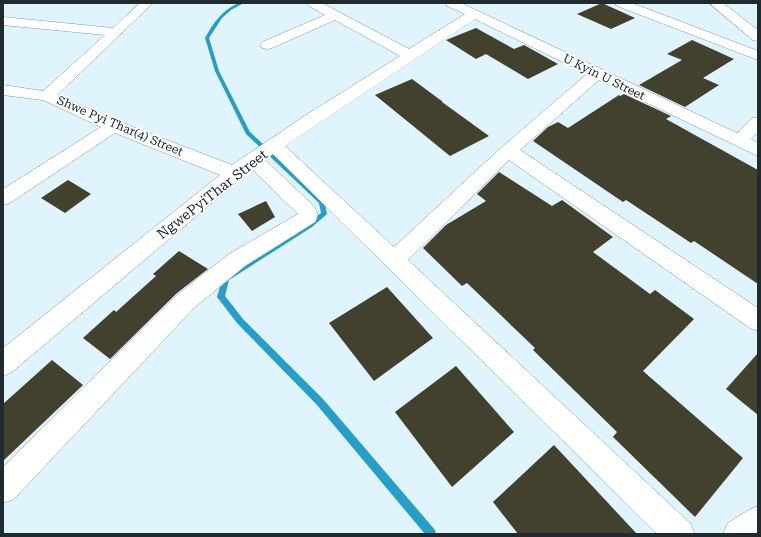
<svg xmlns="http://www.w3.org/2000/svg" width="761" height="537" font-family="'Roboto Serif',serif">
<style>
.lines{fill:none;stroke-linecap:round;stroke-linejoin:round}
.stream{fill:#269fc8;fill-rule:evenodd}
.building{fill:#42412e}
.minor-casing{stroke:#839aa4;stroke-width:1}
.minor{fill:#fff;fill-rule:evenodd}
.labels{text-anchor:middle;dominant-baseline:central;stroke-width:4;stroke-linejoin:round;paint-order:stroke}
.far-street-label{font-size:12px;fill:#212a2e;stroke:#fdfdfd}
.street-label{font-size:14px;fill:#212a2e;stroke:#fdfdfd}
</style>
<rect width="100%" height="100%" fill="#e0f4fd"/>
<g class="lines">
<path class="stream" d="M239 3H244L231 10 222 18 209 38 219 71 250 132 324 200 327 214 312 227 229 280 225 296 243 319 323 399 435 530 436 534H425L317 405 237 323 217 297 223 276 308 223 321 213 319 203 246 134 215 71 205 38C214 22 222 10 239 3Z"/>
</g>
<path class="building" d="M602 3 635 18 611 29 577 14Z
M476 28 514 49 524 45 558 64 528 79 486 54 476 59 446 40Z
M692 40 734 59 703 78 719 85 685 107 639 85 682 60 667 54Z
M412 79 443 102H442L489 136 450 156 375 95Z
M624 94 671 116 666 119 758 170V284L694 241 691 243 626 200 623 202 533 141 548 127 558 122 568 128 619 95 620 96Z
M499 172 552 206 562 200 613 237 593 252 650 294 655 290 694 319 643 371 743 458 695 517 613 437 617 432 533 350 535 348 467 283 462 286 423 248 446 225 486 201 477 194Z
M68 180 91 194 65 213 41 198Z
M266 201 275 217 252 231 238 214Z
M179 251 208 269 177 293 110 359 83 338 114 310 116 312 156 276 153 274Z
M387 287 433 338 374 381 329 323Z
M758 353V415L726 389Z
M52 360 83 385 3 461V404Z
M456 366 514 432 452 487 395 412Z
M554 445 637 534H518L493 502Z"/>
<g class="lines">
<g class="minor-casing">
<path id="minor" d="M140 3H153L57 95 120 122 232 165 306 115 400 56 335 20 272 48 267 49 262 48 260 45 262 42 325 15 309 6 307 3H322L409 49 465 14 447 6 445 3H461L737 133 752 118 758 117V132L751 139 758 143V156L599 80 520 150 758 308V331L750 328 509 160 408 260 690 523 695 534H657L273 154 265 160 313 205C318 212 319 215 315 222L245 266 194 308 14 499 3 503V467L178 294 229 254 298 214 252 169 12 372 3 376V348L220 175 115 133 10 203 3 205V189L101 127 43 100 3 95V85L43 91 105 35 3 25V17L113 28ZM475 19 587 74 502 147 394 247 285 146Z
M615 3H632L758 51V60L617 6Z
M709 3H723L758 30V41L753 40Z
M758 506V534H723L728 523 747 511Z"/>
</g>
<use href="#minor" class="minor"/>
</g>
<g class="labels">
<g class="far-street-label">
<text transform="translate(604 77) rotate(26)">U Kyin U Street</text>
<text transform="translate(120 126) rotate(23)">Shwe Pyi Thar(4) Street</text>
</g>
<g class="street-label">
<text transform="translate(212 194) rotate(-38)">NgwePyiThar Street</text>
</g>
</g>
<rect width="761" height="537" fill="none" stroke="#212a2e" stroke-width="8"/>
</svg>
